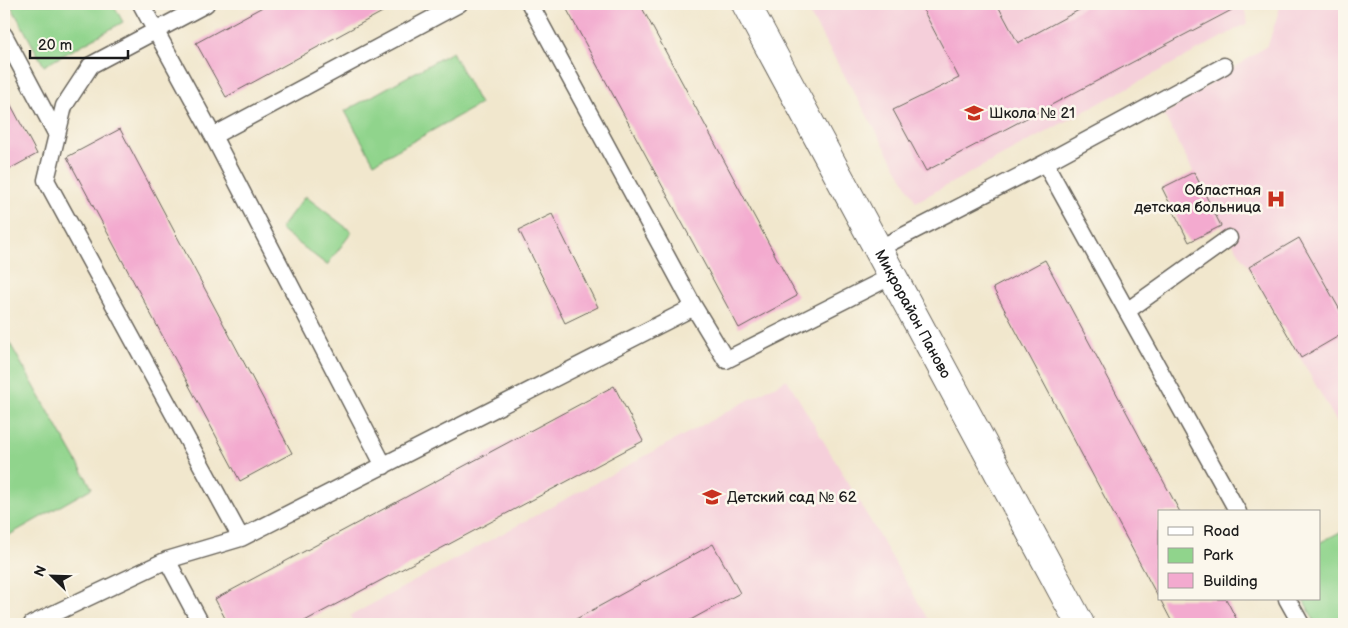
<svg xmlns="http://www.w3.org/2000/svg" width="1348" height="628" font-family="'Balsamiq Sans',sans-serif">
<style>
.built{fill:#f5cfda}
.green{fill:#90d48c;stroke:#567854}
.building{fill:#f3aacf}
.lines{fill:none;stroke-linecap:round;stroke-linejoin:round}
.lane-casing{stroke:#67635a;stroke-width:19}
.street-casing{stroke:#67635a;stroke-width:30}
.lane{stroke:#fff;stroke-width:16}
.street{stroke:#fff;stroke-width:28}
.labels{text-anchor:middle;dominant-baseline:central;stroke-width:5;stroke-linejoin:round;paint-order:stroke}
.poi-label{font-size:15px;fill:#1c1c1c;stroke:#fbf7ec;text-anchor:start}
.street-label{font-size:15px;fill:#1c1c1c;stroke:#fbf7ec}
</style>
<rect width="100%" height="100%" fill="#fbf7ec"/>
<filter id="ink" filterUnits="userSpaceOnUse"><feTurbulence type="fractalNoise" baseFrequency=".02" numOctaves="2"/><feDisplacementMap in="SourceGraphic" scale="10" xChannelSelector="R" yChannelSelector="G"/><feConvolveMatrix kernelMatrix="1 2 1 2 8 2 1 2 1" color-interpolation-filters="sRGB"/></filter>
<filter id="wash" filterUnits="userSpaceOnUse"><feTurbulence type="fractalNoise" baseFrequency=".0096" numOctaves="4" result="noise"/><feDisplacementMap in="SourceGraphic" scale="20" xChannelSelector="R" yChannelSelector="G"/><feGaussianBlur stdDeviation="1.12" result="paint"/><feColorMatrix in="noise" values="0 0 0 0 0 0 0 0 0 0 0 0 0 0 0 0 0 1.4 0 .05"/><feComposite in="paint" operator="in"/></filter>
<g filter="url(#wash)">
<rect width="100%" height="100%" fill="#f1e7cd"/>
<path class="built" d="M804 4H1243L1248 23 916 202Z
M1281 4H1344V435L1249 267 1221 226 1164 115 1268 45Z
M787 379 931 624H354L350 616Z"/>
<path class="green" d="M10 4H113L123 22 44 66Z
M452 52 480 104 374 163 345 111Z
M305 196 352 232 327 265 280 229Z
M4 333 92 488 4 538Z
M1344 530V624H1316L1303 599H1319V543Z"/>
<g id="blocks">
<path class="building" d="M268 4H397L226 97 196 43Z
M564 4H640L797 296 739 328Z
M920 4H997L1018 43 1090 4H1243L926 171 893 110 959 78Z
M4 92 37 154 4 172Z
M120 129 292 453 240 481 67 157Z
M1194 172 1221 226 1189 242 1162 188Z
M552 214 598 307 565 323 519 230Z
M1299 238 1344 317V333L1301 358 1249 267Z
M1045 260 1180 512H1159V599L993 288Z
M614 386 643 441 299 624H228L215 599Z
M713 544 740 593 683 624H567Z
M1160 599H1226L1239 624H1173Z"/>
</g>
</g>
<g filter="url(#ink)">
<use href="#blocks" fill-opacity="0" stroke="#67635a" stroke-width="1"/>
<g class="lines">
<g class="lane-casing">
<path id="lane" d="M141 4 213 136 384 466
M206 4 91 65 64 106 46 180 241 538
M530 4 694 307
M4 35 57 135
M213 136 459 4
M1045 163 1224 66
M878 249 1045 163 1238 512
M1127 311 1229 238
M167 560 201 624
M1287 599 1301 624
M32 624 167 560 241 538 694 307 726 360 892 276"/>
</g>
<g class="street-casing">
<g id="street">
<path id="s1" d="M746 4 1080 624"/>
</g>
</g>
<use href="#lane" class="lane"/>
<use href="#street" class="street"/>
</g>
</g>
<defs>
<g id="school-bare" transform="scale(1.5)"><path d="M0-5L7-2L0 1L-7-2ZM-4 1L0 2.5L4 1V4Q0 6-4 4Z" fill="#c8321e" stroke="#fbf7ec" stroke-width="2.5" paint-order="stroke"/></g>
<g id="hospital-bare" transform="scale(1.5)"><path d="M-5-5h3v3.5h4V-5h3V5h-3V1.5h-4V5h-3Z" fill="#c8321e" stroke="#fbf7ec" stroke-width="2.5" paint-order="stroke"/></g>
</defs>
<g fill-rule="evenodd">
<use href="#school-bare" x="974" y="113"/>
<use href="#hospital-bare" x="1276" y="199"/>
<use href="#school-bare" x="712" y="497"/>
</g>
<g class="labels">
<g class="poi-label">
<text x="989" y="113">Школа № 21</text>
<text x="1261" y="190" text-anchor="end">Областная<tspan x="1261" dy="17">детская больница</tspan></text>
<text x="727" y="497">Детский сад № 62</text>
</g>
<g class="street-label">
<text stroke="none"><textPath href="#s1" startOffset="352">Микрорайон Паново</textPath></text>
</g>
</g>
<rect width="1348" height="628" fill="none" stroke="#fbf7ec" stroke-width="20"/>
<rect x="1158" y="510" width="162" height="90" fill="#fbf7ec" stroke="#a29f99"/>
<rect x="1168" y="527" width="25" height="8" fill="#ffffff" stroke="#a29f99"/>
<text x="1203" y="536" font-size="15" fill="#1c1c1c">Road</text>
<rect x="1168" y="548" width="25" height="15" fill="#90d48c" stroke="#a29f99"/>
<text x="1203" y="560" font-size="15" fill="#1c1c1c">Park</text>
<rect x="1168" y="573" width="25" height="15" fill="#f3aacf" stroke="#a29f99"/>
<text x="1203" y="586" font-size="15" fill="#1c1c1c">Building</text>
<g transform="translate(52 576) rotate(293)" stroke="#fbf7ec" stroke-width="4" paint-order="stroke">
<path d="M0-4L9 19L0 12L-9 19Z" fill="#1c1c1c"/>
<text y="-8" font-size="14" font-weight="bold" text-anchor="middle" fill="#1c1c1c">N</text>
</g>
<path d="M30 50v8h98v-8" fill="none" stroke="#1c1c1c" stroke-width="2.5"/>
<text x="38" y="50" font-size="15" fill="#1c1c1c" stroke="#fbf7ec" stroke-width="4" paint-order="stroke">20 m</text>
</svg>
